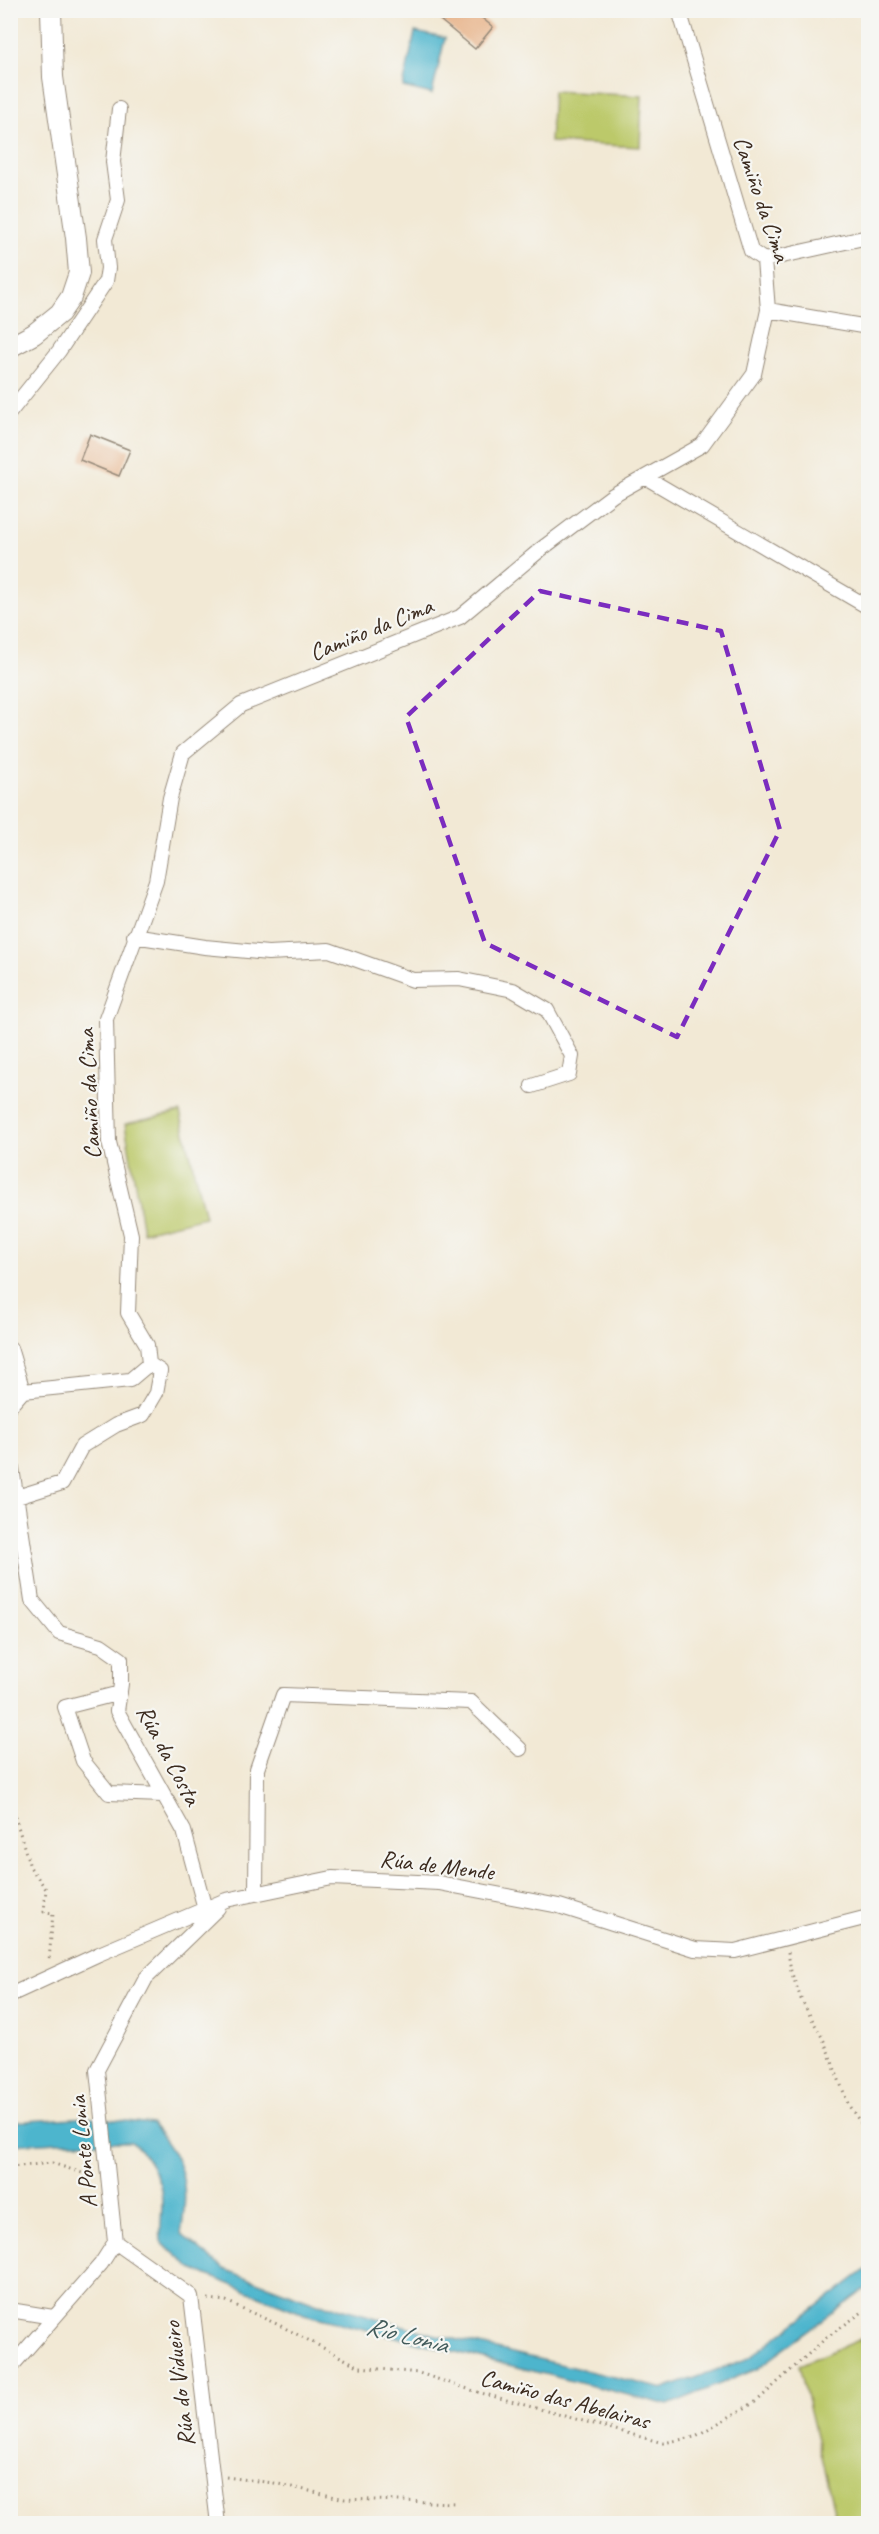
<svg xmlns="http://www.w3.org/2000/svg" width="879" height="2534" font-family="Caveat,sans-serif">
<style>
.green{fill:#bcc96b;stroke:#7c7a44;stroke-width:1.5}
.water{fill:#4eb5cd;stroke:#447076;stroke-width:1.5}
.building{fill:#e8b68e}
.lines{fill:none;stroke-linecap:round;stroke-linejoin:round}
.street-casing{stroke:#968a7a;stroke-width:16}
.secondary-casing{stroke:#968a7a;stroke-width:22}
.path{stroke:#968a7a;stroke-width:3;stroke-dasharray:1.5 4.5;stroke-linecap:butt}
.street{stroke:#fff;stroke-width:14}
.secondary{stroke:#fff;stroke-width:20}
.marked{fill:none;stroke:#7b2cbf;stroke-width:4.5;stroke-dasharray:12 8;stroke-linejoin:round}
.labels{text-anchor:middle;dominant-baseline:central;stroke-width:4.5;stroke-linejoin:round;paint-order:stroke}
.street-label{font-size:24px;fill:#3b2a1e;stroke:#f6f6f2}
.water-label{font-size:26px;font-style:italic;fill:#425b5b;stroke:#f6f6f2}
</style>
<rect width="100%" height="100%" fill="#f6f6f2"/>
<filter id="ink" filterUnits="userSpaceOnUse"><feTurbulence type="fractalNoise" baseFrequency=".0167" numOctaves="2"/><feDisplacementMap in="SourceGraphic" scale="12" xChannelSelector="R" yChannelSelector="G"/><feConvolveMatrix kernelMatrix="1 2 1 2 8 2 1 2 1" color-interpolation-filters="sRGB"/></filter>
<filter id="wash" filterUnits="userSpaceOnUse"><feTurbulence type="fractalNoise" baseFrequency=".008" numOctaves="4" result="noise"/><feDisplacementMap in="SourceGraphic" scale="24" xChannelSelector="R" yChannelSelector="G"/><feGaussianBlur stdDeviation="1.35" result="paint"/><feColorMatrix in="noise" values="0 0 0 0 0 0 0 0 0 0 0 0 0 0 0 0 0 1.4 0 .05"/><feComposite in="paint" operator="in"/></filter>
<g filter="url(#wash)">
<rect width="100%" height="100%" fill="#f2e9d5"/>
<path class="green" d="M553 91 642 96 640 147 550 142Z
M180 1112 205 1217 143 1232 125 1124Z
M868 2336V2523H837L799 2365Z"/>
<path class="water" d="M415 32 445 38 432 94 403 87Z
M90 2117 152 2124C186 2166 189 2181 181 2234L224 2269 318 2304 338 2307 429 2333 664 2389 749 2358 868 2268V2287L757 2369 668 2405 304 2314 192 2269 161 2242C159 2225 164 2207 161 2190 159 2176 143 2149 131 2142H58L11 2145V2122Z"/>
<g id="blocks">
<path class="building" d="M428 10H472L493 27 475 49Z
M90 434 130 450 119 476 80 460Z"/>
</g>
</g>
<g filter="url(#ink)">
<use href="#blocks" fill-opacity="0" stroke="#968a7a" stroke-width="1.5"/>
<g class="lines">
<g class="street-casing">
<path id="street" d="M679 10 751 251 764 260
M764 260 868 237
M768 310 868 327
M10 412 59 351 106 281 108 268 105 239 118 200 113 162 119 109
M645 477 868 607
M134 936 205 947 268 953 329 950 413 980 459 979 513 990 547 1010 572 1056 569 1074 532 1086
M10 1348 23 1391
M149 1364 147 1345 128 1313 131 1235 109 1142 106 1019 156 881 170 798 183 753 241 705 460 617 540 550 613 495 702 445 754 374 768 310 764 260
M10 1406 23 1391 130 1380 149 1364
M10 1455 32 1600 59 1633 101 1645 121 1659V1684L117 1711 184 1831 205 1909
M17 1497 62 1483 82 1446 116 1425 143 1415 156 1393 160 1371 149 1364
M120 1693 65 1707 83 1761 109 1793 163 1795
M256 1894 257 1769 283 1695 471 1702 520 1749
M10 1995 99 1954 226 1900 332 1878 439 1883 559 1906 695 1949 735 1951 868 1917
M115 2242 191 2296 218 2524
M10 2310 53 2317
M10 2368 101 2264 115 2242 97 2070 146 1978 218 1908"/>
</g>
<g class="secondary-casing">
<path id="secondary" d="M10 347 34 334 60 313 71 297 79 273 76 238 53 77 51 10"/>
</g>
<path class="path" d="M10 1799 30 1867 46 1889 44 1912 53 1913 49 1961
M788 1952 791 1971 801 1999 824 2041 849 2106 868 2133
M10 2167 52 2163 82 2173 93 2188
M208 2299 226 2301 279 2325 360 2367 419 2373 474 2391 663 2443 694 2437 757 2401 826 2338 868 2308
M226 2477 274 2483 345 2499 456 2503"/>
<use href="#street" class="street"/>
<use href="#secondary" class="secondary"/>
</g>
</g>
<path class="marked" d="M540 591 721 631 780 830 677 1037 485 943 406 717Z"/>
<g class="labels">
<g class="street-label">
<text transform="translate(762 199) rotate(71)">Camiño da Cima</text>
<text transform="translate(371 629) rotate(-22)">Camiño da Cima</text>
<text transform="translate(89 1094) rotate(-93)">Camiño da Cima</text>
<text transform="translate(169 1755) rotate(62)">Rúa da Costa</text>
<text transform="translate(437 1865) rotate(7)">Rúa de Mende</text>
<text transform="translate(83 2152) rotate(-96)">A Ponte Lonia</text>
<text transform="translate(179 2384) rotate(-97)">Rúa do Vidueiro</text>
<text transform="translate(565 2399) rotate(15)">Camiño das Abelairas</text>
</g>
<g class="water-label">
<text transform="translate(407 2335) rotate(14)">Río Lonia</text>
</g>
</g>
<rect width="879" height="2534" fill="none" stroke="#f6f6f2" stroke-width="36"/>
</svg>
